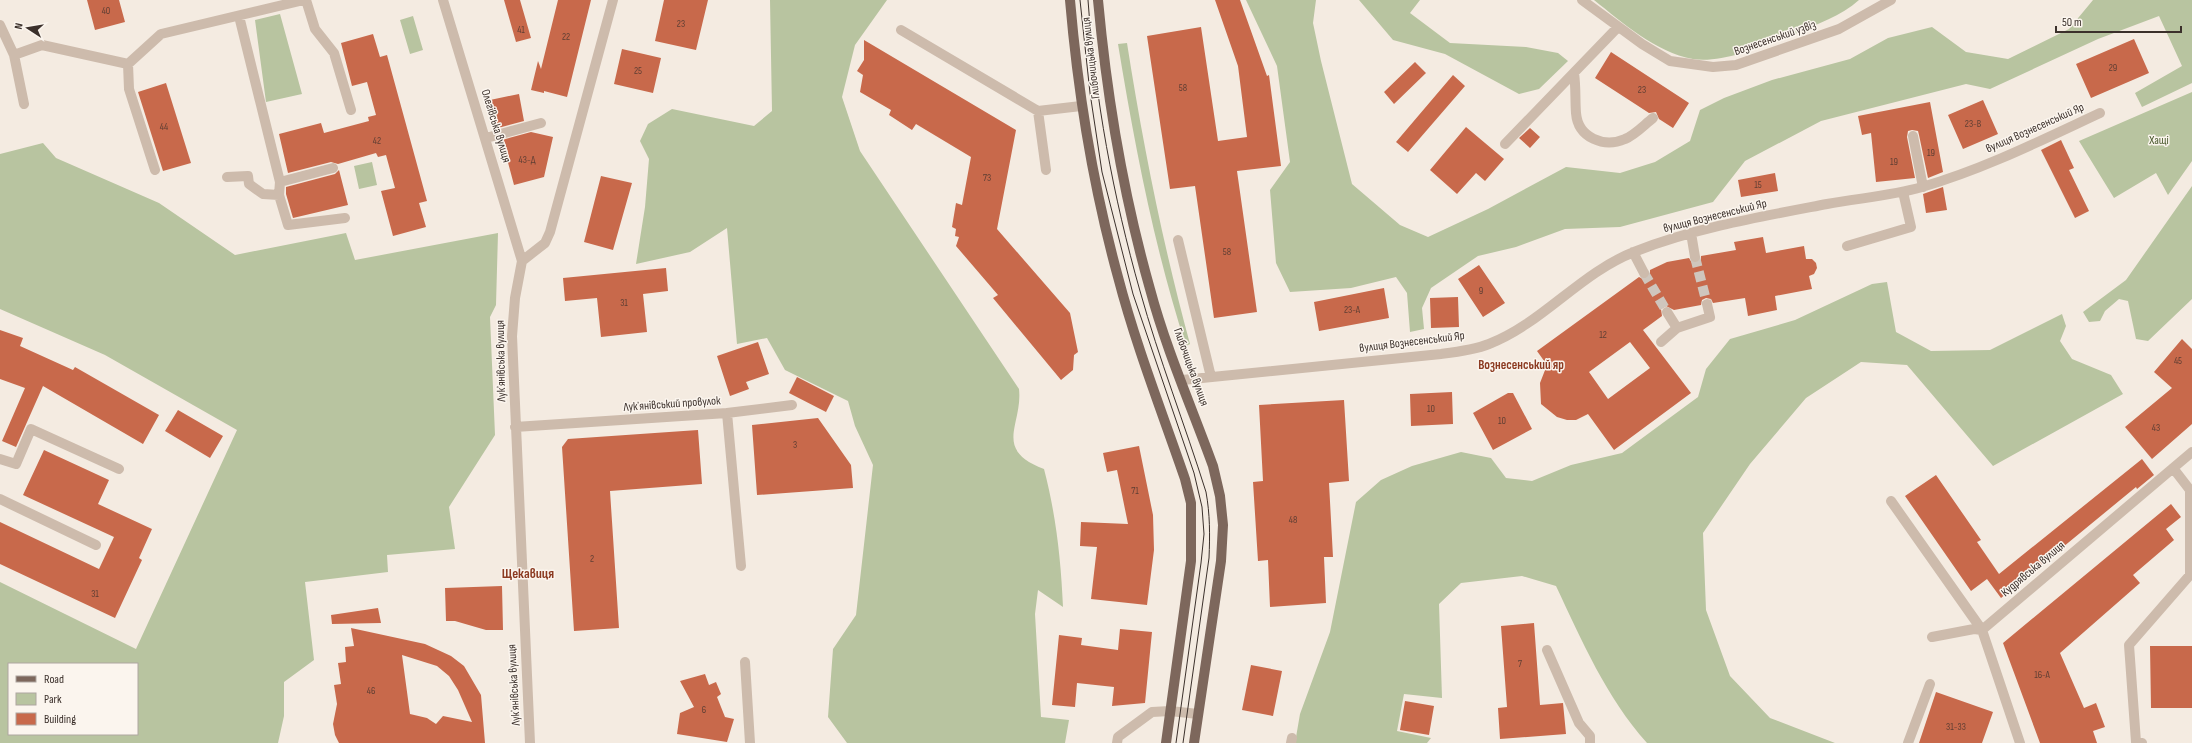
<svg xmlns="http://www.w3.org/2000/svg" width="2192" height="743" font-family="'Sofia Sans Condensed',sans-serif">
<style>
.green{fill:#b8c4a0;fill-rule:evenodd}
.building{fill:#c8694b;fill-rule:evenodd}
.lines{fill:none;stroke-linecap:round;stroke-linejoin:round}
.minor-tunnel{stroke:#cfc6bd;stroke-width:10;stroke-dasharray:10 5;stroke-linecap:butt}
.minor{stroke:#cdbbac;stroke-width:10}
.major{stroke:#7d675c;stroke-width:10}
.tram{stroke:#3b302b;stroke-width:1}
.labels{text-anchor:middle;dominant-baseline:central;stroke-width:3;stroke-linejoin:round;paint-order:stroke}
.number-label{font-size:10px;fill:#5e3e33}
.street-label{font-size:12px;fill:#3b302b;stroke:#fbf5ee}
.park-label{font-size:12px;fill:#4a5a2e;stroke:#fbf5ee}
.neighbourhood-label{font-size:13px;font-weight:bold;fill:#8c3b22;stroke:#fbf5ee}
.quarter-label{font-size:14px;font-weight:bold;fill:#8c3b22;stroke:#fbf5ee}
</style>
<rect width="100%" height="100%" fill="#f4ebe1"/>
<path class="green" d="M770 0H887L855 45 842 97 860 151 1019 389C1023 425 992 449 1044 469 1056 515 1061 560 1063 607L1038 590 1035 614 1041 717 1069 720 1065 743H847L828 717 833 649 856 615 873 465 855 426 848 401 785 370 767 338 737 344 727 228 690 252 636 264 645 207 649 159 640 141 648 124 672 109 754 126 772 111Z
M1246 0H1316L1313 23 1321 61 1352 184 1400 225 1428 237 1488 209 1566 167 1620 173 1655 162 1690 141 1700 110 1724 98 1772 80 1850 59 1888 38 1932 27 1966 52 2008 59 2069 29 2093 0H2192V83L2142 107 2135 93 2182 66 2159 16 2098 39 1990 89 1966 84 1821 121 1745 161 1713 202 1620 227 1565 229 1516 247 1478 256 1431 288 1422 308 1424 329 1410 332 1407 293 1396 277 1351 288 1290 292 1276 263 1270 190 1290 162 1277 66Z
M1359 0H1420L1410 13 1450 43 1526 47 1558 53 1568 61 1539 89 1519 94 1445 54 1393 40Z
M1594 0H1859C1841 16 1817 24 1795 34 1768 45 1721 64 1693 59 1655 52 1623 23 1594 0Z
M280 14 302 94 266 102 255 20Z
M413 16 423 50 410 54 400 20Z
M1127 43C1143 145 1163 245 1190 344L1186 346C1154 247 1135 147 1118 44Z
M2192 92V161L2168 195 2156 173 2114 198 2079 141Z
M43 143 56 158 159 203 235 255 346 233 355 260 498 233 496 305 490 317 495 435 449 507 455 549 387 555 388 572 305 582 314 660 284 682V716L278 743H0V582L136 649 237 430 105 355 0 309V154ZM9 664H137V734H9Z
M372 162 377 185 359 189 354 166Z
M2192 186V299L2148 341 2136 339 2128 301 2119 299 2105 311 2100 321 2089 322 2083 312 2126 280Z
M1887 282 1896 332 1931 351 1990 350 2062 314 2066 326 2060 341 2072 359 2111 375 2123 394 1993 466 1907 365 1861 362 1806 398 1750 464 1703 533 1706 610 1730 676 1770 718 1835 743H1647C1606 697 1582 641 1556 586L1522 576 1461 583 1439 604 1442 698 1404 694 1397 731 1431 738 1427 743H1295L1300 714 1330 632 1356 502 1381 480 1412 466 1461 452 1491 458 1506 478 1532 481 1571 465 1622 453 1698 397 1706 369 1730 339 1795 320 1872 284Z"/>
<path class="building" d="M87 0H119L125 22 95 30Z
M504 0H520L531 38 516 42Z
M558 0H591L567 97 544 91V93L531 90 538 61 541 69Z
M664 0H708L696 50 655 41Z
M1215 0H1240L1267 76 1269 75 1281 166 1237 171 1257 312 1214 318 1195 186 1170 189 1147 36 1201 27 1218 141 1247 137 1238 66Z
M373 34 380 57 387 55 427 201 419 203 426 227 393 236 381 191 395 188 386 155 378 157 376 153 338 164 331 162 288 173 279 134 321 123 324 133 369 121 368 117 376 115 367 82 352 86 341 43Z
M2134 39 2149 73 2091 98 2076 64Z
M864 40 1016 130 997 229 1070 313 1078 352 1074 355 1073 370 1061 380 993 298 998 295 956 246 959 237 955 236 956 229 952 227 956 203 962 205 971 157 916 124 912 130 889 115 891 110 860 92 863 75 857 71 864 60Z
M622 49 661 58 653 93 614 84Z
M1611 52 1689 103 1673 128 1659 119 1656 112 1649 113 1595 78Z
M1415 62 1426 73 1394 104 1384 92Z
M1453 75 1465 86 1408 152 1396 142Z
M166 83 191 163 163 171 138 92Z
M519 94 524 121 498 128 497 124H495L490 100Z
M1983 100 1998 134 1963 149 1948 115Z
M1930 102 1943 172 1928 178 1919 135 1918 131 1912 130 1908 131 1907 137 1915 178 1876 182 1871 133 1862 135 1858 116Z
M1466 127 1504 159 1485 181 1476 173 1457 194 1430 170Z
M1530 128 1540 137 1530 148 1519 138Z
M531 132 553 137 544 177 514 185 502 140Z
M2061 140 2074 168 2069 170 2089 211 2075 218 2041 150Z
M339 170 348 205 293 218 286 194V187L335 174Z
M1775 173 1778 191 1741 197 1738 180Z
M601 176 632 183 613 250 584 242Z
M1943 187 1947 210 1926 213 1923 194Z
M1763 237 1766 253 1804 246 1806 259H1812L1816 263 1817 268 1814 274 1809 276 1812 289 1775 296 1777 310 1748 316 1745 298 1713 303 1711 299 1706 298 1702 300 1701 305 1674 310 1666 306 1661 309 1662 316 1643 330 1691 393 1614 450 1588 414 1576 420H1567L1557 417 1541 404 1540 383 1547 365 1537 351 1639 277 1643 279H1647L1650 274V270L1667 262 1689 258 1692 263H1696L1701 260V256L1736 250 1734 242ZM1630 342 1650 368 1608 399 1589 372Z
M1479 265 1505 303 1483 317 1458 279Z
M666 268 668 291 643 294 647 332 601 337 597 298 565 301 563 278Z
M1384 288 1389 318 1319 331 1314 302Z
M1458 297 1459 327 1431 328 1430 298Z
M0 330 23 338 20 346 73 370 75 367 159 415 143 444 43 386 16 447 2 441 25 388 0 379Z
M2182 339 2192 349V424L2152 459 2125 427 2172 388 2154 372Z
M758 342 769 374 746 382 749 389 730 396 717 356Z
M797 377 834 396 826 412 789 393Z
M1452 392 1453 424 1411 426 1410 394Z
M1508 393H1513L1532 429 1493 450 1473 413Z
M1344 400 1349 481 1329 483 1333 557H1324L1326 603 1270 607 1268 560 1258 561 1253 482 1263 481 1259 405Z
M178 410 223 436 210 458 165 431Z
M818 418 851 465 853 488 757 495 752 425Z
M698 430 702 484 610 491 619 628 574 631 562 447 568 439Z
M1139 446 1153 515 1154 550 1147 605 1091 599 1097 547 1080 546 1081 522 1128 524 1117 470 1107 472 1103 453Z
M44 450 109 480 98 504 152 529 139 558 142 560 115 618 0 564V522L99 569 114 537 23 495Z
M2142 459 2154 475 2137 489 2136 487 2001 598 1987 579 1971 591 1905 496 1936 475 1981 540 1977 542 1999 574Z
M2171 504 2181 517 2166 529 2174 540 2133 575 2140 583 2060 653 2084 708 2096 703 2105 727 2093 731 2097 743H2040L2003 643Z
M502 586 503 630H486L455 621H446L445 588Z
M378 608 381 623 332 624 331 615Z
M1534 623 1540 705 1563 703 1566 734 1500 739 1498 708 1507 707 1501 626Z
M351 628 425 644 451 656 464 666 481 695 485 743H339L335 735 333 724 337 704 334 685 341 684 338 663 346 662 345 647 354 646ZM402 655 437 666 449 676 458 690 472 722 443 716 436 724 427 718 410 714Z
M1120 629 1152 632 1145 703 1112 706 1114 687 1077 683 1075 707 1052 705 1059 635 1082 638 1081 645 1118 650Z
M2150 646H2192V708H2151Z
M1251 665 1282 671 1273 716 1242 710Z
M705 674 709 685 716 682 721 694 717 697 725 717 734 719 727 742 677 734 680 713 694 707 680 681Z
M1936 692 1993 712 1982 743H1919Z
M1405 701 1434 706 1429 735 1400 730Z"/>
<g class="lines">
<path class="minor-tunnel" d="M1695 257 1707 304
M1644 273 1667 312"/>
<path class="minor" d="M306 0 315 29 334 53 351 110
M443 0 522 261
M1582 0 1642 44 1670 61 1713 67 1736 65 1839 29 1891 0
M239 16 280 182 279 195 288 225 345 218
M0 25 14 55 24 104
M901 30 1038 111 1081 106
M14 55 42 45 128 64 161 34 304 0
M128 64 129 89 155 170
M1574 73C1576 87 1575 100 1576 113 1578 138 1604 148 1625 139 1635 135 1644 125 1653 118
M1038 111 1046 170
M1913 136 1923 187
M486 138 541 123
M1505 144 1618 27
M227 177 248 176 249 184 263 194 279 195
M280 182 333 168
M1691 233 1695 257
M1178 240 1211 377
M1847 246 1911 227 1903 192
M1633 252 1644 273
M1667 312 1677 328
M1661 342 1677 328 1710 317 1707 304
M1182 380 1441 354C1457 352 1474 350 1489 344 1543 323 1580 273 1634 252 1694 228 1764 216 1827 204 1859 198 1891 196 1922 187 1984 169 2042 140 2100 113
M727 413 792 405
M515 427 727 413 741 566
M0 459 16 464 31 429 119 469
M0 499 96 545
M1891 501 1982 630 2020 743
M1982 630 2192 452
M1932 637 1974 629 1982 630
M1547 650 1579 723 1590 736V743
M745 662 750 743
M530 743 512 336 515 298 522 261 545 243 550 232 613 0
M1117 743 1118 737 1152 712 1170 711 1198 714
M1291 743 1292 738
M1908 743 1930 684
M2142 743 2136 742 2129 645 2190 575V490L2173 468"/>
<path class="major" d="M1070 0C1078 94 1093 186 1118 277 1136 346 1162 412 1185 479L1191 503V561L1166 743
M1098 0C1107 98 1123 194 1150 289 1166 349 1192 408 1213 466L1220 496 1223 525 1221 561 1194 743"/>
<path class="tram" d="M1080 0 1090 93 1102 172 1133 294 1194 473 1202 507 1204 534 1201 563 1176 743
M1088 0C1095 98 1113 196 1140 291 1159 359 1185 425 1206 492 1210 514 1210 535 1209 558L1183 743"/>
</g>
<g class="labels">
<g class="number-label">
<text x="106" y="11">40</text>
<text x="681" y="24">23</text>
<text x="521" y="30">41</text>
<text x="566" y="37">22</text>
<text x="2113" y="68">29</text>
<text x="638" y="71">25</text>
<text x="1183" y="88">58</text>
<text x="1642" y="90">23</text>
<text x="1973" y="124">23-В</text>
<text x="164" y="127">44</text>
<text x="377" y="141">42</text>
<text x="1931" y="153">19</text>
<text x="527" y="160">43-Д</text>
<text x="1894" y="162">19</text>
<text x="987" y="178">73</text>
<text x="1758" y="185">15</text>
<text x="1227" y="252">58</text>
<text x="1481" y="291">9</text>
<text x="624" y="303">31</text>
<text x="1352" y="310">23-А</text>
<text x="1603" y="335">12</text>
<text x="2178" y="361">45</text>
<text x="1431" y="409">10</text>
<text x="1502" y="421">10</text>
<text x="2156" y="428">43</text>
<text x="795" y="445">3</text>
<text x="1135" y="491">71</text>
<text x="1293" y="520">48</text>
<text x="592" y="559">2</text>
<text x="95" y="594">31</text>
<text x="1520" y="664">7</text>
<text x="2042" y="675">16-А</text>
<text x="371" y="691">46</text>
<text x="704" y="710">6</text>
<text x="1956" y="727">31-33</text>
</g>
<g class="street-label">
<text transform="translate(1775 38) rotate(-19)">Вознесенський узвіз</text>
<text transform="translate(1091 58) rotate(-97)">Глибочицька вулиця</text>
<text transform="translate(496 126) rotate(73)">Олегівська вулиця</text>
<text transform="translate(2035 128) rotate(-24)">вулиця Вознесенський Яр</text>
<text transform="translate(1715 216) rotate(-14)">вулиця Вознесенський Яр</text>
<text transform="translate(1412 342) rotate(-7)">вулиця Вознесенський Яр</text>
<text transform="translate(501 361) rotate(-91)">Лукʼянівська вулиця</text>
<text transform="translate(1191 367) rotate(70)">Глибочицька вулиця</text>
<text transform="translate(672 404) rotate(-4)">Лукʼянівський провулок</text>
<text transform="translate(2033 569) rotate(-40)">Кудрявська вулиця</text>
<text transform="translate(514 685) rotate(-93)">Лукʼянівська вулиця</text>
</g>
<g class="park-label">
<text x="2159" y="140">Хащі</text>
</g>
<g class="neighbourhood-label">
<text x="1521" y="365">Вознесенський яр</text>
</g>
<g class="quarter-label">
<text x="528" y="573">Щекавиця</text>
</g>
</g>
<rect x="8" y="663" width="130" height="72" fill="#fbf5ee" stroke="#aea6a0"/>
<rect x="16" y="676" width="20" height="6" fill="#7d675c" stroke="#aea6a0"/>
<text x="44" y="683" font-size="12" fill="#3b302b">Road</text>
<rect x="16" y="693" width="20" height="12" fill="#b8c4a0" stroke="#aea6a0"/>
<text x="44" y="703" font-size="12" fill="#3b302b">Park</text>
<rect x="16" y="713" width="20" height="12" fill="#c8694b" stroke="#aea6a0"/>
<text x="44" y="723" font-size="12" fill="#3b302b">Building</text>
<g transform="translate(28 28) rotate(282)" stroke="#fbf5ee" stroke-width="3" paint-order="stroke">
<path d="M0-3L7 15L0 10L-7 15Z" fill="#3b302b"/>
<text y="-6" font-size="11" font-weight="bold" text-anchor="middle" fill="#3b302b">N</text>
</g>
<path d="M2056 26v6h125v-6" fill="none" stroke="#3b302b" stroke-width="2"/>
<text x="2062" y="26" font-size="12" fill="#3b302b" stroke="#fbf5ee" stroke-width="3" paint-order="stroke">50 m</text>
</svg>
